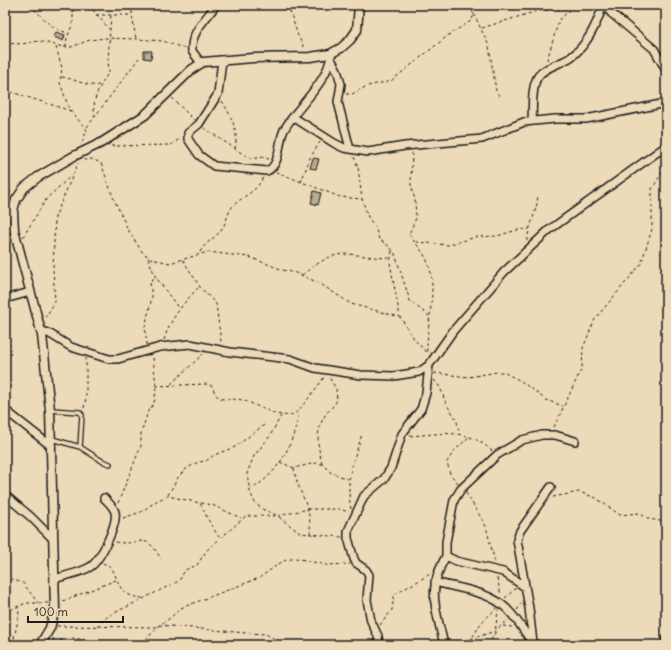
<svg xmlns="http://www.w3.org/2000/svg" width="671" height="650" font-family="Delius,sans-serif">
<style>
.building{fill:#b9ab92;stroke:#1c1c1c}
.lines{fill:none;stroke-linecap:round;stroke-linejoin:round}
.service-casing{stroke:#1c1c1c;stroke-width:6}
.minor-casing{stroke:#1c1c1c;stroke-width:10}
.tertiary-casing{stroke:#1c1c1c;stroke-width:11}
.path{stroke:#1c1c1c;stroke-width:1;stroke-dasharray:3 3;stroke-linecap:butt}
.service{stroke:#eddab8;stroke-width:3.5}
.minor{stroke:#eddab8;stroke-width:7}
.tertiary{stroke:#eddab8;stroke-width:8}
</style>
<rect width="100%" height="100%" fill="#eddab8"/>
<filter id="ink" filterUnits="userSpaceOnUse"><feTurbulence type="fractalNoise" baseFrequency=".025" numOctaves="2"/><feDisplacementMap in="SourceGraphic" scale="8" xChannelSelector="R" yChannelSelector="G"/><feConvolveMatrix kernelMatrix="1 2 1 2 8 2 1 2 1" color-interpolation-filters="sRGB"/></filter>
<g filter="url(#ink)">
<path class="building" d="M56 32 65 35 63 41 54 37Z
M144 51H152L151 59 144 58Z
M313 158 319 159 316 169 310 168Z
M314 191 321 193 318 205 311 203Z"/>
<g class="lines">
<g class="service-casing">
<path id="service" d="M51 410 80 412 82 415 80 447
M52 439 80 447 102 461 110 464"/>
</g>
<g class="minor-casing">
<path id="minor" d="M605 5 611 13 654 49 666 70
M331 59 337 70 341 84 338 102 350 149
M222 60 218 94 199 124 188 133V139L199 155 214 166 267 171C281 165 278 142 284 130 297 106 329 82 331 54L335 51
M201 63 192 51C190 33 206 19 216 5
M293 117 334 143 344 148 368 152 405 146 482 139 524 122 555 119H586L666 103
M532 121C533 108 531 90 537 78 543 67 561 64 571 57 587 45 597 24 603 5
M5 299 30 292
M40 330 50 334 71 347 109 359H118L160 347 190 344 230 352 290 359 315 368 361 375 394 376 419 372 429 365 453 331 504 272 549 230 666 146
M5 410 51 446
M5 495 31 517 52 538
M55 579C66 575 80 573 90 567 100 561 118 524 115 512 113 506 108 502 104 498
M435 582C460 589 489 591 507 609 517 619 524 631 532 642
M525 587 503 572 456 561 446 556V542L454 500 461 489 497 455 522 440 542 435H555L575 441
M533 643 529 608 517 540 520 531 551 487
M379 645 378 636 371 621 367 600 369 575 366 570 356 563 354 559 348 538V531L364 496 384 479 391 468 402 434 421 409 426 393 429 365
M444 645C436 608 426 591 446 556
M665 645 666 639"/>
</g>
<g class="tertiary-casing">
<path id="tertiary" d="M40 645 50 628 55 609 50 410 42 335 14 230 13 210 16 200 24 188 38 177 74 156 101 143 145 115 191 70 203 62 253 58 310 57 330 54 341 48 350 40 357 30 359 5"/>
</g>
<path class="path" d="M30 5C44 18 49 28 68 33
M89 5 109 29
M132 5V15L136 39
M288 5 298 36 305 49
M474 14 489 46 496 91 500 97
M96 15H132
M482 28 537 11 596 6
M5 43 22 44 39 41 63 47H71L90 40 105 38 136 39 163 41 186 49
M56 47 62 68 60 83 65 97 69 109 87 130 81 145
M66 47 67 38 73 23V5
M547 60 559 20 570 10
M62 77C75 79 87 87 99 85
M5 90 71 111
M346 94H352L367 86 391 81 450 34 471 21 474 15 470 5
M172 98 194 120
M222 101C231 116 239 130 235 148
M95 117C91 100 100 86 109 72L108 61 111 14
M87 127 139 58
M204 128 243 154 253 159 261 157 269 159
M111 146 171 145 181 138
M412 153 411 185 415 200 416 218 409 234C415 244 424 251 428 263 438 289 426 325 427 353
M354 157 358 167 362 199 368 217 375 227 379 239 390 247 395 254 410 301 429 316
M84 160 92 159 101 163 113 197 129 232 143 253 152 259 170 263 208 252 249 257 283 270 296 273 319 283 351 304 400 317 415 340 427 353
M276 172 340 197 362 199
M301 182 310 158 320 142
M5 186 12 193
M23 237 47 198 71 176
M527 241C529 225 537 212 538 195
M416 242 448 245 476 237 497 236 517 230 529 229
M392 251 390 263 400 317
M200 252C206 241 217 238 223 227 227 221 228 210 234 205 244 195 257 192 263 177
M148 258 155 276 179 309
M183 260 200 287 216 304 221 342
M302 275C342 243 345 257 390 258
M45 318 55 302 53 269 55 217 78 163
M164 340C170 319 184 302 199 287
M147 345 145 327 152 297 150 283 155 276
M434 373 469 377 497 372H503L521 381 546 400 563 406
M434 380C442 387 442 395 447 405 455 418 457 416 459 433
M171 384 203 354
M156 386 206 384 212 386C214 390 215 396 220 398 227 401 235 398 242 400 257 404 278 420 294 414 299 412 320 383 325 376
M84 408 86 398V358
M554 427 582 368 583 348 595 319 641 264 652 229V189L662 173 664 155
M410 436C441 434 467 427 492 451
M280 462 294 468 315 463 322 464 330 472 348 479
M322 464C318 447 315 433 324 417 327 411 334 407 337 400L336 389 329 377
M294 468C297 493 312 504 310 534
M458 483 450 474 447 462 454 451 470 436
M249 490C279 475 294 443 299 412
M466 493 486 526 495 563
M168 495 179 476 186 469 198 462 206 461 214 455 235 447 264 425
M553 497 579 492 596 498 620 515 639 513 649 519 666 522
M118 503 141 446V434L148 411 153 405 155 399 156 386 153 357
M201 503 212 505 241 518
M351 509C345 475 353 464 362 434
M276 515 262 509 255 503 250 492 247 473 254 456 270 436 282 414
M279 517 300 533 342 537
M123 518 141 512 158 500 168 496 200 503 211 525 219 537
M115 542C141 547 144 529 161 559
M103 563 111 567C121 584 117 595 142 598
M5 577 23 583 38 603
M497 578 501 595
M505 598 516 588
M63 601 116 580
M517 610 521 604
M5 612 26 603H48
M159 625 246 633 266 634 285 645
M380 625 392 610 394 595 430 574
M57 626 156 627
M503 626 512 627
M97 627 108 616 179 581 185 570 197 565 207 550 246 516H278L308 509H339L349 512
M5 631 14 638 18 645
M14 638 19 615 18 606
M53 638 55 645
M471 639 495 631 508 620
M54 642 74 638 108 645
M142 645 157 627 170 618 181 608 259 578 283 561 296 558 326 565 350 564
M464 645 474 635 481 623 497 608
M488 645 495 633 498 610"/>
<use href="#service" class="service"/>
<use href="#minor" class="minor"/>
<use href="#tertiary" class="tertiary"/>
</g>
</g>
<rect width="671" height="650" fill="none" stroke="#eddab8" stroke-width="20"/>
<rect x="10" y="10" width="651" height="630" fill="none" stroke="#1c1c1c" stroke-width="1.5" filter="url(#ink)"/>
<path d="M28 616v6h95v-6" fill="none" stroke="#1c1c1c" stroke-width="2"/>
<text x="34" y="616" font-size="12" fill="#1c1c1c" stroke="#eddab8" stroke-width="3" paint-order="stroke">100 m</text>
</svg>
